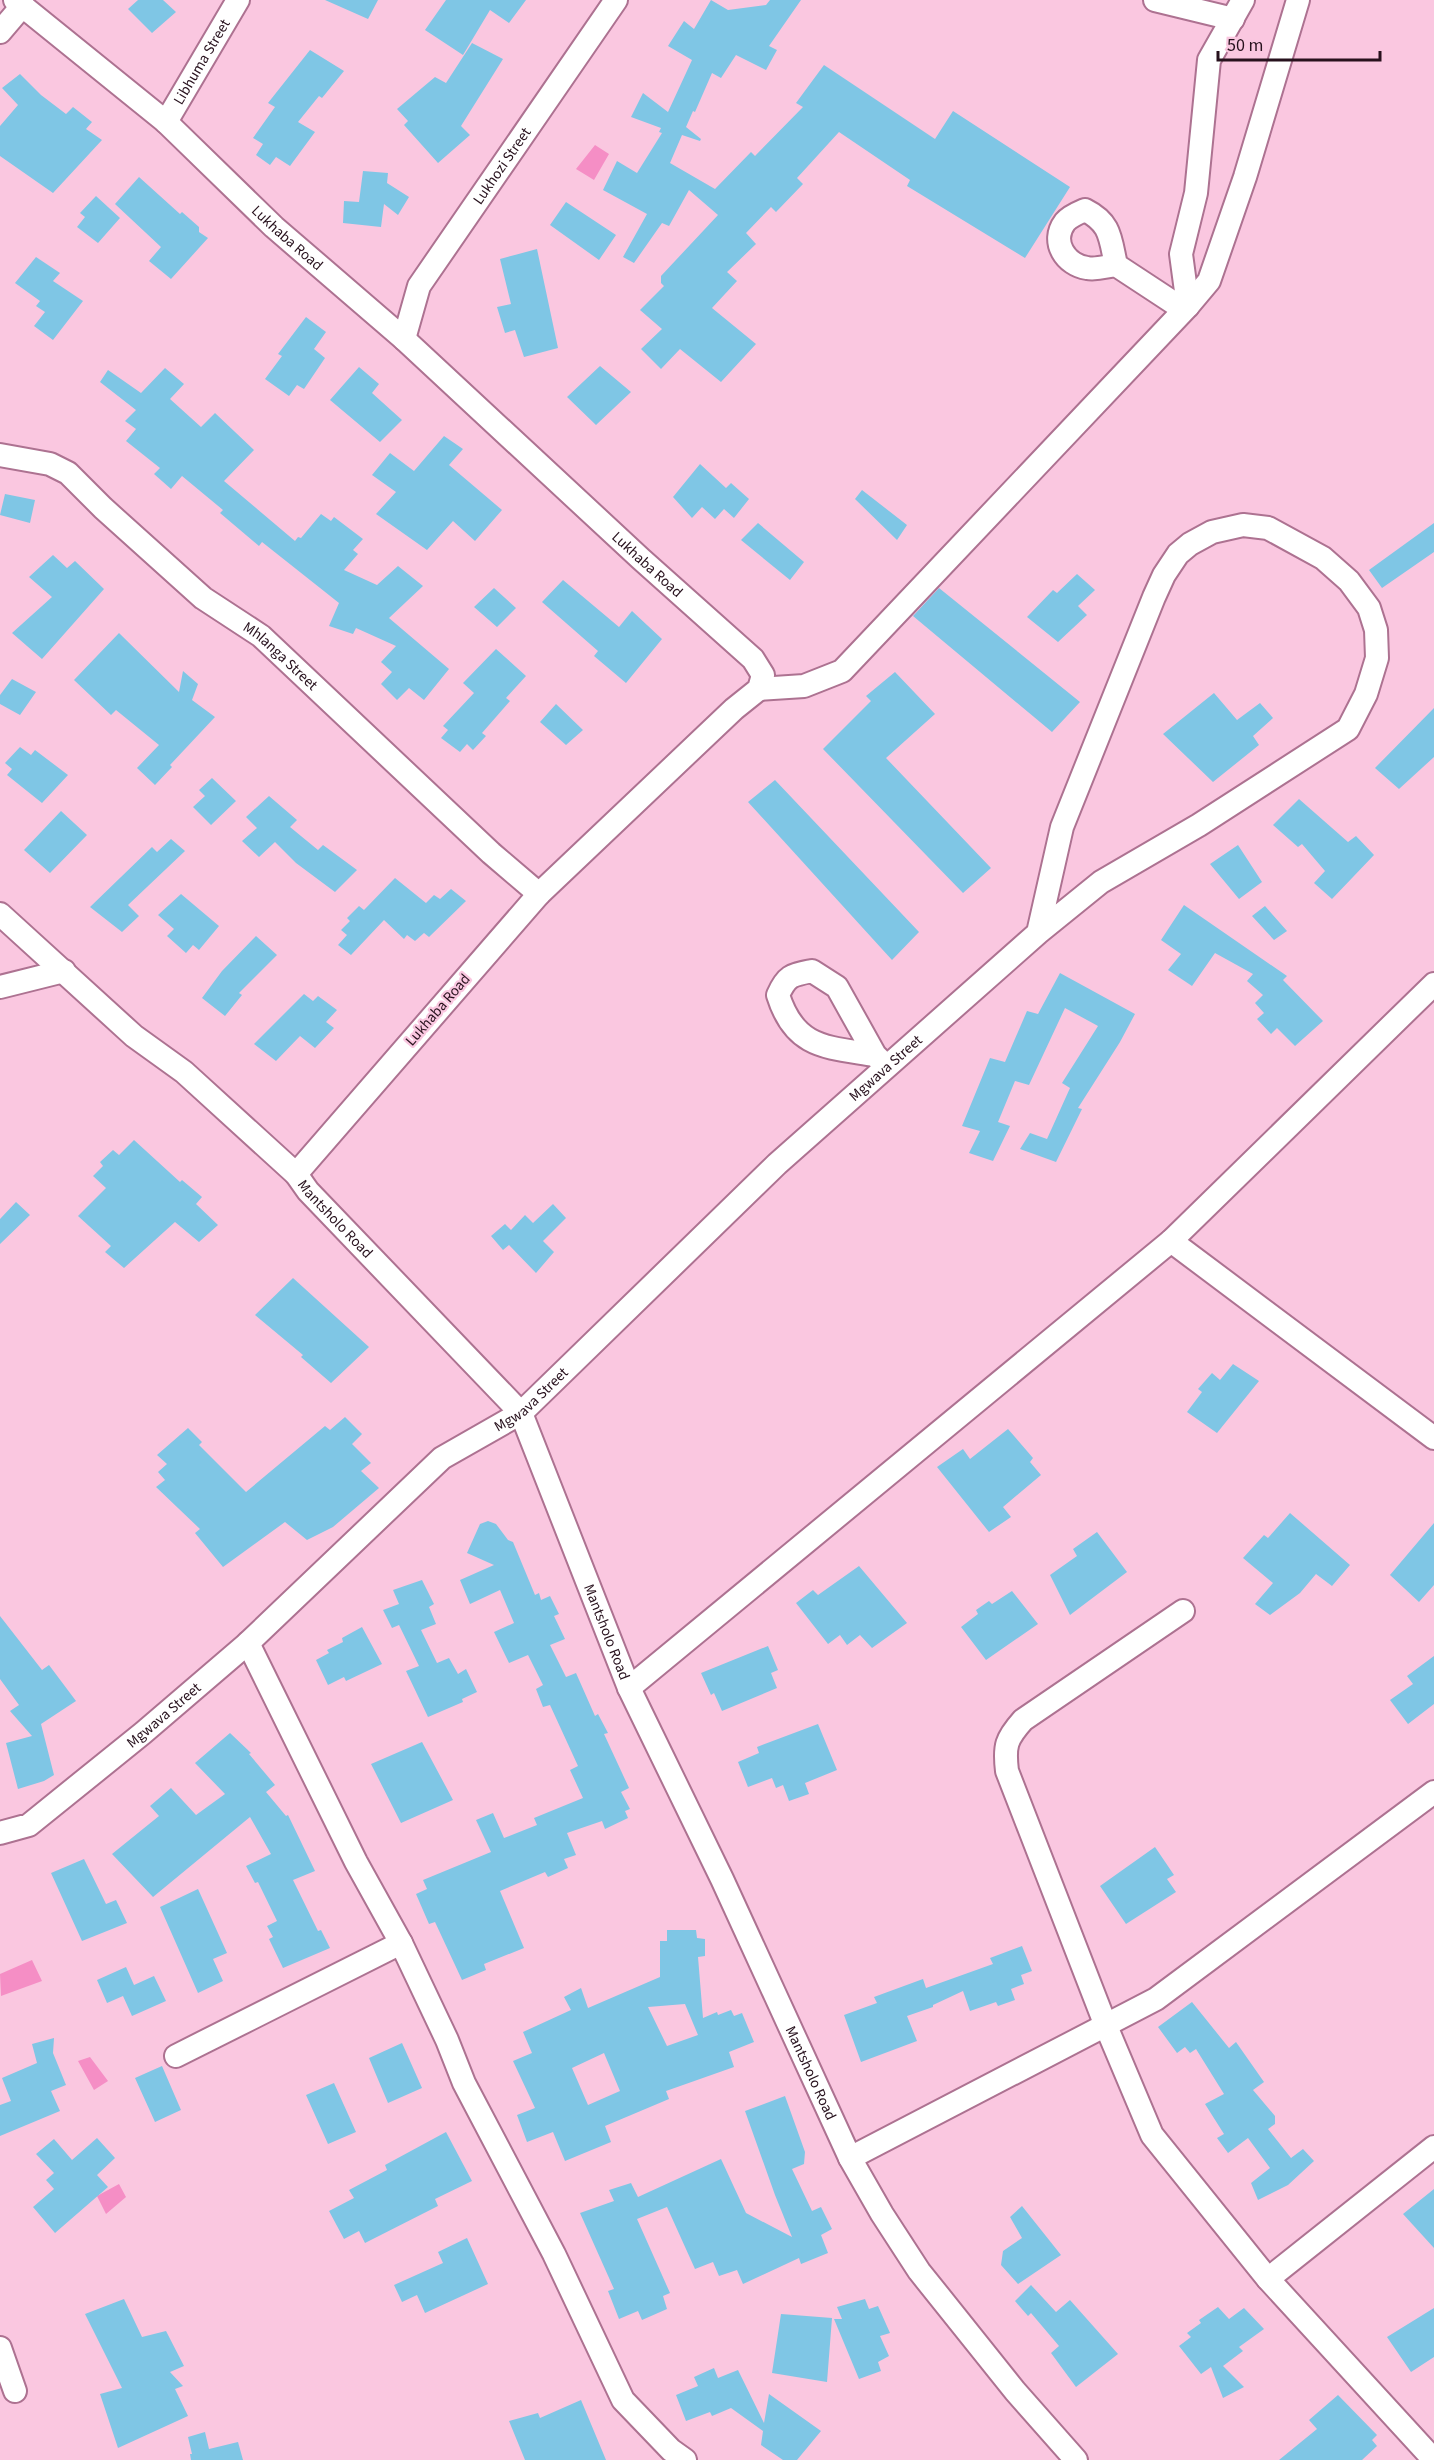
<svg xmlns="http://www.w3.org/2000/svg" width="1434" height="2460" font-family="'Source Sans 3',sans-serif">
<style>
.water{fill:#f58ec5}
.building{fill:#7fc6e5;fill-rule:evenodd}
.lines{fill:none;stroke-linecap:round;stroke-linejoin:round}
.minor-casing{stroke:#ad7291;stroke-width:26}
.minor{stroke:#fff;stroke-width:22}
.labels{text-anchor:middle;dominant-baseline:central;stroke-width:4.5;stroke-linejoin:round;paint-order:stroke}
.street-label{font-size:15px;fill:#27111d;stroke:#fac7e0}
</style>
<rect width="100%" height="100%" fill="#fac7e0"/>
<path class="water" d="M595 145 609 154 594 180 576 169Z
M32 1960 42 1981 1 1996 0 1974Z
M90 2057 108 2081 94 2090 78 2061Z
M119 2184 126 2197 106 2214 97 2196Z"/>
<path class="building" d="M138 0H163L176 12 152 33 128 9Z
M325 0H378L368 19Z
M446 0H526L509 23 490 10 463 55 425 30Z
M711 0 728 10 766 5 770 0H801L769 46 777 50 766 70 736 55 721 78 712 73 695 112 693 111 686 127 701 139 700 141 682 135 670 163 715 189 751 152 755 156 803 107 796 103 824 65 935 139 953 111 1070 187 1025 258 907 186 910 180 839 132 797 178 803 184 776 212 771 207 746 233 756 244 727 272 737 281 712 308 756 344 721 382 680 349 661 369 641 349 662 329 640 310 664 286 661 283V276L718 215 689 190 669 226 662 223 634 263 623 257 647 214 603 190 617 161 637 173 662 133 659 132 661 128 631 117 643 93 668 112 692 60 668 46 684 21 694 29Z
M472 43 503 59 461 126 470 135 438 163 404 125 408 121 397 109 435 77 446 83Z
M310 50 344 71 322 98 319 96 298 122 315 132 290 166 276 157 270 165 256 155 263 144 253 138 275 107 268 103Z
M20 74 41 95 66 114 73 107 92 122 86 129 102 140 53 193 0 156V126L18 105 2 88Z
M363 171 388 173 387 183 409 197 398 215 384 204 381 227 343 223 344 201 359 202Z
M139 177 180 214 182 212 199 227V232L208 238 171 279 149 261 161 247 115 204Z
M96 196 120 218 98 243 77 227 85 217 80 213Z
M566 202 616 235 599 260 550 225Z
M537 249 558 348 524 357 515 330 505 333 497 307 511 304 500 259Z
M36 257 60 273 53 281 83 301 53 340 34 326 45 312 36 306 40 301 15 283Z
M306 317 326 332 314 349 325 358 304 389 297 385 289 396 265 379 282 356 278 354Z
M600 366 631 392 596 425 567 397Z
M359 367 379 384 372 393 402 420 380 442 330 400Z
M165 368 184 384 170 399 201 427 215 413 254 450 224 481 295 541 298 537 301 538 321 514 331 521 334 517 363 539 353 550 358 554 344 570 377 585 398 566 423 586 389 618 449 669 424 700 409 688 397 700 381 684 392 672 381 662 396 646 356 628 353 634 329 626 339 603 262 542 259 546 220 513 223 510 182 476 171 489 154 474 160 468 126 441 136 429 125 421 136 410 100 382 108 370 141 393Z
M444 436 463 449 449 465 502 510 475 541 453 521 427 550 376 514 396 492 372 475 390 453 414 471Z
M700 464 726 488 731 483 749 499 734 518 724 509 715 519 702 507 692 518 673 497Z
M862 490 907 525 897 540 855 499Z
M5 494 35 500 30 523 0 515Z
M758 523 804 562 790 580 741 540Z
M1434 523V552L1382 588 1369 570Z
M53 555 67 568 75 561 104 589 42 659 12 633 52 597 29 577Z
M1077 574 1095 590 1078 606 1087 615 1058 642 1027 617 1053 590 1057 593Z
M563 580 619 627 632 611 662 639 626 683 594 656 598 651 542 602Z
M494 588 516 608 497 627 474 607Z
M939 588 1080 702 1052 732 913 616Z
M119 633 179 692 183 671 198 684 192 700 215 717 170 765 172 767 155 785 137 768 159 745 116 710 111 715 74 680Z
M496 649 526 676 506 698 510 701 482 733 486 736 473 750 467 744 460 752 441 738 448 730 443 726 474 693 463 683Z
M895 672 935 714 886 758 991 868 963 893 823 749 871 701 866 696Z
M12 679 36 692 20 715 0 704V695Z
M1214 693 1237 720 1260 703 1273 718 1253 736 1259 745 1213 782 1163 734Z
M556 704 583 730 566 745 540 722Z
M1434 708V757L1399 789 1375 768Z
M20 747 31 755 35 750 68 775 42 803 7 775 12 769 5 763Z
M212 778 236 801 211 825 193 807 205 796 199 790Z
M775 780 919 932 892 960 748 802Z
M269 796 297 820 290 827 318 850 323 845 357 870 335 892 296 863 275 842 259 857 242 841 257 828 246 817Z
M1299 799 1348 842 1356 836 1374 855 1332 899 1314 883 1325 871 1302 844 1298 847 1273 825Z
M61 811 87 835 50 873 24 850Z
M171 839 185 851 128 905 139 916 122 932 90 907 152 847 157 852Z
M1238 845 1262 882 1239 899 1210 864Z
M395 878 426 903 434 895 440 899 451 889 466 901 429 937 424 933 415 941 407 935 404 939 384 920 351 955 338 945 347 935 341 930 350 921 347 918 359 906 364 910Z
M181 894 219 926 199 950 193 945 186 953 167 936 174 929 158 915Z
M1184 905 1287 976 1283 980 1323 1021 1295 1046 1277 1028 1271 1034 1257 1019 1264 1013 1255 1003 1263 995 1247 981 1253 974 1215 953 1192 986 1168 970 1181 954 1161 940Z
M1265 906 1287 931 1274 940 1252 916Z
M256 936 277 955 239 993 242 995 225 1016 202 998 222 971Z
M1060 973 1135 1014 1120 1042 1078 1108 1082 1109 1056 1162 1020 1149 1030 1133 1047 1139 1070 1088 1062 1083 1098 1026 1065 1008 1029 1085 1015 1081 998 1122 1010 1126 993 1161 969 1153 980 1131 962 1126 990 1058 1005 1062 1027 1011 1038 1014Z
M304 994 313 1001 318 996 337 1010 326 1022 334 1028 315 1048 300 1036 276 1061 254 1044Z
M134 1140 180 1182 182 1180 202 1197 196 1204 218 1225 199 1242 175 1222 124 1268 105 1252 111 1246 78 1216 106 1188 93 1176 103 1166 100 1162 113 1150 119 1155Z
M16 1202 30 1215 0 1244V1219Z
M553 1204 566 1218 543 1241 554 1252 536 1273 509 1245 503 1250 491 1236 505 1224 511 1230 525 1215 533 1223Z
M293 1278 369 1347 331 1383 301 1357 303 1355 255 1315Z
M1233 1364 1259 1381 1217 1433 1187 1412 1202 1392 1198 1389 1212 1373 1220 1380Z
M345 1417 362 1434 352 1444 371 1463 361 1471 379 1488 333 1527 307 1540 285 1522 223 1567 195 1533 200 1529 156 1487 165 1480 158 1472 167 1464 157 1455 188 1428 202 1442 199 1445 246 1492 325 1426 330 1430Z
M1008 1429 1033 1458 1030 1462 1041 1475 1003 1507 1011 1517 989 1532 937 1467 963 1449 970 1459Z
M1290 1513 1350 1565 1332 1586 1316 1574 1300 1593 1270 1615 1255 1604 1273 1583 1243 1558 1264 1535 1268 1538Z
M488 1521 496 1524 508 1540 513 1542 535 1595 539 1593 541 1600 550 1596 559 1614 554 1616 565 1639 550 1645 566 1677 576 1673 595 1716 598 1714 608 1733 604 1734 629 1788 621 1792 630 1809 625 1811 628 1818 605 1829 602 1821 567 1833 576 1855 564 1859 568 1868 548 1877 545 1872 500 1891 524 1948 484 1964 486 1970 462 1980 435 1922 429 1924 416 1894 427 1889 423 1880 491 1852 476 1820 493 1813 504 1838 537 1825 534 1818 583 1798 570 1770 578 1766 550 1705 543 1707 536 1689 543 1685 528 1655 509 1663 494 1632 514 1623 500 1590 470 1604 460 1580 494 1565 467 1553 480 1524Z
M1434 1523V1585L1419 1602 1390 1575Z
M1097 1532 1127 1572 1070 1615 1050 1575 1077 1556 1073 1549Z
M859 1566 907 1623 872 1648 860 1635 847 1645 840 1635 828 1644 796 1603 813 1590 818 1595Z
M422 1580 434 1604 429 1607 436 1624 421 1630 437 1663 449 1658 458 1674 466 1669 477 1692 462 1699 463 1702 428 1717 406 1671 419 1666 399 1625 392 1628 383 1610 399 1604 393 1590Z
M1012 1591 1038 1624 986 1660 961 1627 978 1614 976 1610 989 1601 992 1604Z
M0 1616 42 1670 49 1665 76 1701 41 1724 54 1775 44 1781 18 1789 6 1743 32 1736 10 1711 19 1705 0 1679Z
M362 1627 382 1664 346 1681 344 1677 328 1685 316 1660 329 1653 327 1650 343 1642 342 1638Z
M768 1646 778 1670 771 1673 777 1688 722 1711 714 1693 711 1695 701 1673Z
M1434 1656V1704L1408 1724 1390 1700 1413 1684 1407 1676Z
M818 1724 837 1770 805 1783 809 1794 789 1801 783 1785 776 1788 772 1778 748 1787 738 1762 759 1753 757 1747Z
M230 1733 251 1753 249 1754 275 1785 266 1792 286 1816 288 1815 315 1871 293 1880 318 1931 321 1930 330 1948 283 1968 269 1939 273 1937 267 1926 277 1921 258 1882 255 1883 246 1866 271 1854 250 1817 153 1897 112 1854 159 1816 150 1806 171 1788 196 1815 225 1794 195 1763Z
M422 1742 453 1800 401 1823 371 1764Z
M1155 1847 1174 1875 1167 1879 1176 1892 1126 1924 1100 1886Z
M84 1859 106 1904 116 1900 127 1923 82 1941 51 1873Z
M198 1889 227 1953 213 1959 223 1981 198 1993 160 1907Z
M667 1930H696L697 1938 705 1939V1956L698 1957 703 2018 717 2012 718 2015 731 2010 734 2016 742 2013 754 2042 729 2052 734 2067 666 2091 669 2099 605 2126 611 2142 565 2161 553 2132 527 2142 517 2115 535 2108 513 2061 532 2053 523 2032 571 2010 564 1997 581 1988 588 2008 660 1977V1941H667ZM685 2004 698 2035 667 2046 648 2007ZM604 2053 620 2091 588 2105 572 2068Z
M1022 1946 1032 1971 1021 1975 1024 1984 1011 1989 1015 2000 998 2006 996 2002 970 2011 963 1991 933 2005V2007L907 2016 917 2041 861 2062 844 2015 877 2003 874 1997 923 1979 926 1988 993 1964 990 1958Z
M126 1967 134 1985 154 1976 166 2001 132 2016 123 1996 107 2003 97 1980Z
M1192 2002 1229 2048 1236 2042 1264 2082 1253 2090 1275 2116V2124L1268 2129 1291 2158 1303 2149 1314 2161 1288 2185 1258 2200 1251 2183 1270 2168 1248 2138 1228 2153 1217 2138 1224 2134 1205 2104 1224 2094 1196 2049 1190 2053 1185 2047 1177 2053 1158 2027Z
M54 2038 53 2053 66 2085 51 2091 60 2111 0 2136V2105L11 2101 2 2078 37 2063 32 2044Z
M402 2043 422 2088 388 2103 369 2058Z
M162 2066 181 2110 155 2122 135 2078Z
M334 2083 356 2132 328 2144 306 2095Z
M785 2096 805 2152 804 2164 792 2169 812 2211 821 2207 832 2229 821 2235 828 2253 801 2264 799 2258 743 2284 737 2270 719 2276 713 2262 695 2269 667 2207 637 2219 670 2293 663 2296 667 2309 642 2320 638 2311 619 2319 608 2291 614 2289 580 2213 614 2201 609 2190 631 2183 638 2197 721 2159 746 2213 792 2237 775 2195 745 2111Z
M446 2132 472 2181 435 2199 438 2206 365 2243 359 2231 344 2239 329 2211 354 2198 349 2190 387 2170 385 2165Z
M97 2138 115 2158 97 2175 108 2187 55 2233 33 2207 54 2189 46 2180 54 2173 36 2154 54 2139 72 2160Z
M1434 2189V2248L1403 2214Z
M1022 2206 1061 2255 1018 2284 1001 2265 1003 2251 1022 2238 1010 2217Z
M467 2238 488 2284 425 2313 417 2295 402 2302 394 2285 443 2263 438 2252Z
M1031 2285 1056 2312 1070 2300 1118 2354 1076 2387 1051 2353 1059 2346 1031 2313 1028 2316 1015 2301Z
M124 2299 142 2337 166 2331 184 2366 170 2372 183 2386 175 2389 188 2416 118 2448 100 2394 122 2388 85 2314Z
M865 2299 869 2309 878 2306 890 2333 880 2336 889 2356 878 2362 881 2371 859 2379 834 2319H842L837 2307Z
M1218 2307 1229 2319 1244 2308 1264 2329 1239 2347 1243 2351 1223 2366 1244 2387 1223 2398 1211 2367 1201 2374 1179 2346 1191 2337 1187 2333 1201 2323 1199 2320Z
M1434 2308V2357L1411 2372 1387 2337Z
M781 2314 832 2318 827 2382 772 2373Z
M714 2368 718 2378 738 2370 764 2423 769 2394 821 2431 797 2460H783L761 2445 763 2431 731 2408 712 2416 710 2412 686 2421 676 2395 698 2386 694 2377Z
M1338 2395 1377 2435 1372 2440 1377 2446 1362 2460H1279L1317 2429 1309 2420Z
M581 2400 606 2460H525L509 2421 538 2413 540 2418Z
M205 2432 209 2449 238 2442 243 2460H191L190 2454H192L188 2437Z"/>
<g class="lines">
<g class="minor-casing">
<g id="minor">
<path id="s1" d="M15 0 166 122 274 227 404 339 641 559 753 659 763 675 759 689 734 709 539 894 296 1174"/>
<path d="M1155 0 1233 19"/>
<path d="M0 32 23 5"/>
<path id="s2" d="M166 122 238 0"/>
<path d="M1116 265C1107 266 1097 270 1087 268 1066 265 1050 242 1065 222 1070 216 1078 213 1085 210 1111 223 1110 238 1116 265L1183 309"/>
<path d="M1188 306 1181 254 1196 193 1209 60 1243 0"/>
<path id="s3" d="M404 339 419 286 616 0"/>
<path id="s4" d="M0 455 50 464 68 473 103 508 203 598 261 636 491 853 539 894"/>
<path d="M759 689 804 686 842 671 1188 306 1209 281 1245 177 1298 0"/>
<path id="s5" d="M0 914 134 1036 184 1072 296 1174 308 1191 521 1413 629 1688 722 1879 850 2158 882 2214 919 2271 1015 2391 1076 2460"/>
<path d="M0 987 64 971"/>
<path d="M875 1055C827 1047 795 1049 778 995 787 975 792 975 812 971L837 987 875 1055 886 1066"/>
<path d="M1171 1241 1434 1438"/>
<path d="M1183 1611 1023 1720C1006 1739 1004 1746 1007 1771L1106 2026 1152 2135 1268 2279 1434 2460"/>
<path d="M248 1643 356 1862 401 1943 447 2040 464 2083 554 2254 623 2400 671 2450 685 2460"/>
<path d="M629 1688 1171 1241 1434 984"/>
<path id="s6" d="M0 1833 29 1825 143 1733 248 1643 442 1458 521 1413 777 1164 1038 933 1101 882 1199 825 1348 729 1366 694 1377 658 1376 630 1369 608 1349 581 1323 558 1268 528 1243 525 1212 532 1190 544 1178 554 1164 575 1154 597 1062 827 1038 933"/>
<path d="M176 2056 401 1943"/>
<path d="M850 2158 1156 1999 1434 1792"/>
<path d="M1268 2279 1434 2147"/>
<path d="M0 2348 15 2391"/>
</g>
</g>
<use href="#minor" class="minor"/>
</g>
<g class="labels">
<g class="street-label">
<text stroke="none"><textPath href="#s2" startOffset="70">Libhuma Street</textPath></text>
<text stroke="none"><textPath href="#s3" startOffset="201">Lukhozi Street</textPath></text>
<text stroke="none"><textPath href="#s1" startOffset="362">Lukhaba Road</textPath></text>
<text stroke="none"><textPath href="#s1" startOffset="848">Lukhaba Road</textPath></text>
<text stroke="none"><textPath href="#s4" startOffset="352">Mhlanga Street</textPath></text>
<text transform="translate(438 1010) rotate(-49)">Lukhaba Road</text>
<text stroke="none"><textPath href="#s6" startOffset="1176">Mgwava Street</textPath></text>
<text stroke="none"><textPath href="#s5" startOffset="454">Mantsholo Road</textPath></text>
<text stroke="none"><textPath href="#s6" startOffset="690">Mgwava Street</textPath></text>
<text stroke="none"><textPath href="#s5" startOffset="958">Mantsholo Road</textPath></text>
<text stroke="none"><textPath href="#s6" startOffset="204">Mgwava Street</textPath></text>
<text stroke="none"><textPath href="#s5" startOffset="1444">Mantsholo Road</textPath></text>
</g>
</g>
<path d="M1218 51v9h162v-9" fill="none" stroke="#27111d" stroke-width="3"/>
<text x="1227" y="51" font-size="18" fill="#27111d" stroke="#fac7e0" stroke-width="4.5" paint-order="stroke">50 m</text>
</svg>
